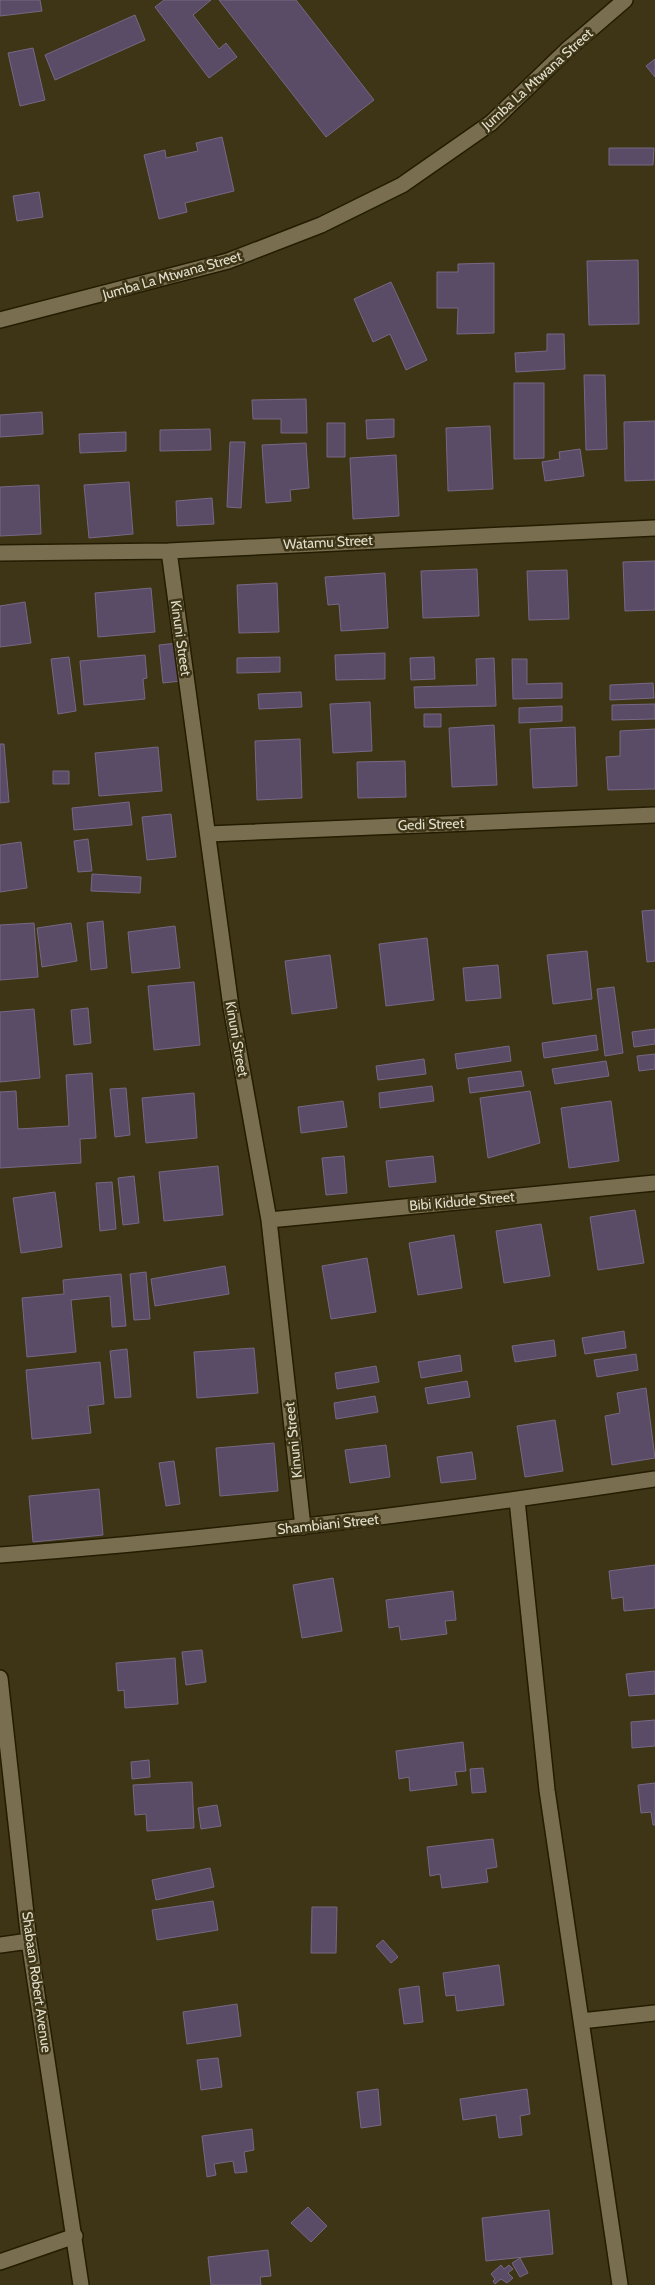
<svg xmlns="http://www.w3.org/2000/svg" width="655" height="2285" font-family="Cabin,sans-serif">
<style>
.building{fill:#5a4b66;stroke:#776884}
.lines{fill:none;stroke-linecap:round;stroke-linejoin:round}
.minor-casing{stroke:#241c00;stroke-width:18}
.minor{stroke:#796f50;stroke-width:15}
.labels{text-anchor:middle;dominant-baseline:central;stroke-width:5;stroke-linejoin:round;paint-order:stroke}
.street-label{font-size:14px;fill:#e3dfcd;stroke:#3e3517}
</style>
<rect width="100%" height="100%" fill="#3e3517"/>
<path class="building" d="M0 0H40L42 11 0 16Z
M164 0H211L193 15 219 49 226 43 237 57 209 78 155 7Z
M219 0H296L374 100 326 137Z
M135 15 145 40 55 80 45 55Z
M33 48 45 100 20 106 8 53Z
M655 59V77L646 66Z
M222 137 234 191 185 203 187 212 159 219 144 155 165 150 166 158 198 151 196 143Z
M609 148H654L653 165H609Z
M39 192 43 217 17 221 13 196Z
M638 260 639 324 589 325 587 261Z
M494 263V333L457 334 458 308H437V272H458V264Z
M391 282 427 360 406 370 390 334 373 342 354 299Z
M547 334H564L565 369 516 372 515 353 547 351Z
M584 375H605L607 449 586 450Z
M514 383H544V458L514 459Z
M306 399 307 433H281V419H253L252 400Z
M42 412 43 434 0 437V415Z
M394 419V437L367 439 366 420Z
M655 421V480L625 481 624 422Z
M327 423H345V457H327Z
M490 426 493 489 448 491 446 428Z
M210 429 211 450 160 451V430Z
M126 432V451L80 453 79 434Z
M230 442H245L241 508 227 507Z
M306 443 309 488 290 490 291 501 266 503 262 445Z
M580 449 584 476 545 481 542 462 560 459 559 452Z
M396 455 399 516 353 519 350 458Z
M129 482 133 534 89 538 84 485Z
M39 485 41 534 0 536V487Z
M212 498 214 524 177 526 176 501Z
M655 561V610L625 611 623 562Z
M477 569 479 616 423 618 421 571Z
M567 570 569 619 529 620 527 571Z
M385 573 388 628 341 631 339 604 328 605 325 577Z
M277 583 279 632 239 633 237 585Z
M151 588 155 632 98 637 95 593Z
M25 602 31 643 0 647V606Z
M178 643 181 681 163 683 159 645Z
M385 653V679L336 680 335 655Z
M145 655 147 678 143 679 145 699 84 705 80 661Z
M69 657 76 711 58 714 51 659Z
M280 657V672L237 673V658Z
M434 657 435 679 411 680 410 658Z
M494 658 496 706 415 708 414 687 477 685 476 659Z
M512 659H527V684L562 683V698L513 699Z
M653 683 654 698 610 700V685Z
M301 692 302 707 259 709 258 694Z
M370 702 372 751 333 753 330 704Z
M655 704V719L612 720V705Z
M562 706V721L519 723V708Z
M424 714H441V727H424Z
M494 725 497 785 452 787 449 728Z
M575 727 577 786 533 788 530 729Z
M655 729V789L608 790 606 757 620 756V731Z
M300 739 302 798 257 800 255 741Z
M0 744H4L9 802 0 803Z
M158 747 162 791 99 796 95 753Z
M405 761 406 797 358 798 357 762Z
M53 771H69V784H53Z
M129 802 132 825 74 830 72 808Z
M171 814 176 857 147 860 142 817Z
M88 839 92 871 78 872 74 841Z
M21 842 27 888 0 892V845Z
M92 874 141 877 140 893 91 891Z
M655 910V961L647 962 642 911Z
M103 921 107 968 91 970 87 923Z
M34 923 38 977 0 980V925Z
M71 923 77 961 42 967 37 928Z
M175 926 180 968 132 973 128 932Z
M427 938 434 1000 386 1006 379 944Z
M587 951 592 999 553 1004 547 955Z
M330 955 337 1008 292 1014 285 961Z
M498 965 501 998 466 1001 463 968Z
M194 982 200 1045 154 1050 148 986Z
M614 987 623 1053 605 1056 597 989Z
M88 1008 91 1043 74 1045 71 1010Z
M34 1009 40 1078 0 1082V1012Z
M655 1029V1044L634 1047 632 1032Z
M596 1035 598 1050 544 1058 542 1043Z
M509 1046 511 1061 457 1069 455 1054Z
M655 1054V1069L639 1071 637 1056Z
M424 1059 426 1074 378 1080 376 1066Z
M606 1061 609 1076 555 1084 552 1069Z
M521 1071 524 1086 470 1093 468 1078Z
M92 1073 96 1138 80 1139 81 1163 0 1168V1092L16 1091 18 1129 69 1126 66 1075Z
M432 1086 434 1101 380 1108 379 1093Z
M126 1088 130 1135 115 1137 110 1089Z
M530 1091 540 1143 488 1158 480 1098Z
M194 1093 197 1138 146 1143 142 1098Z
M343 1101 347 1127 301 1133 298 1107Z
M611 1101 619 1161 569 1168 561 1108Z
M344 1156 347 1193 326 1195 322 1158Z
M433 1156 436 1182 389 1187 386 1161Z
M218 1166 223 1215 164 1221 159 1172Z
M134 1176 139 1223 123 1225 118 1178Z
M112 1182 116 1229 100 1231 96 1183Z
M55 1192 62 1247 21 1253 13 1198Z
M635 1210 644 1263 598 1270 590 1217Z
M541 1224 550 1276 504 1283 496 1231Z
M454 1235 462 1288 418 1295 409 1243Z
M367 1258 376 1312 331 1319 322 1266Z
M225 1266 229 1294 155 1306 151 1279Z
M146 1272 150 1319 134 1320 130 1274Z
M121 1274 126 1326 112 1327 110 1296 71 1300 76 1352 27 1357 22 1298 64 1294 63 1280Z
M624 1331 626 1348 585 1354 582 1338Z
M554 1340 556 1356 515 1362 512 1346Z
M254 1348 258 1393 197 1398 194 1352Z
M127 1349 131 1397 115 1398 110 1351Z
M636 1354 638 1370 597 1377 594 1360Z
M460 1355 462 1371 421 1378 418 1362Z
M100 1362 104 1404 88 1406 91 1433 32 1439 26 1370Z
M376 1366 379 1382 337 1389 335 1373Z
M467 1381 470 1397 428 1404 425 1388Z
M646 1388 655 1458 612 1465 605 1416 620 1413 617 1393Z
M375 1396 378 1412 336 1419 334 1403Z
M555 1420 563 1471 525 1477 517 1426Z
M274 1443 278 1491 220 1496 216 1448Z
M386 1445 390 1477 350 1483 345 1450Z
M472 1452 476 1479 441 1483 437 1457Z
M174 1461 180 1504 166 1506 159 1463Z
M99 1489 103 1535 33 1542 29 1496Z
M655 1565V1608L624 1611 623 1597 612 1599 609 1571Z
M333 1578 342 1631 302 1638 293 1585Z
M453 1591 456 1620 445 1621 447 1634 401 1640 399 1626 389 1628 386 1600Z
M202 1650 206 1682 186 1685 182 1652Z
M175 1658 178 1704 125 1708 124 1690 118 1691 116 1663Z
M655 1671V1694L629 1696 626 1674Z
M655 1720V1746L632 1748 631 1722Z
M463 1742 466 1771 455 1772 457 1785 410 1791 409 1777 399 1779 396 1751Z
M149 1760 150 1777 132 1779 131 1762Z
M483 1768 486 1792 472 1793 470 1769Z
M192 1782 194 1828 147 1831 146 1814 135 1815 133 1785Z
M655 1783V1825H653L651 1812 641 1813 638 1785Z
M217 1805 221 1826 201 1829 198 1808Z
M493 1839 497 1867 486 1869 488 1882 442 1888 440 1874 430 1876 427 1847Z
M210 1868 214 1887 156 1900 152 1880Z
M213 1901 218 1930 157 1940 152 1910Z
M312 1907H337L336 1953H311Z
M383 1940 398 1957 391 1963 376 1946Z
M499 1965 504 2005 457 2011 455 1995 446 1996 443 1973Z
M419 1986 423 2022 404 2024 399 1989Z
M237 2004 241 2036 187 2044 183 2012Z
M218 2058 222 2087 201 2090 197 2060Z
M378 2089 381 2125 361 2128 357 2092Z
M527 2089 530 2114 520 2116 522 2135 499 2138 496 2115 463 2120 460 2099Z
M252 2129 254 2150 244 2152 247 2172 235 2173 233 2161 214 2164 216 2175 207 2177 202 2136Z
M308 2207 327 2226 311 2242 291 2223Z
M549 2210 553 2254 486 2261 482 2218Z
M268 2250 271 2276 260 2277 261 2285H211L208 2257Z
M520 2258 528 2273 520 2277 512 2263Z
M501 2265 504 2269 509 2265 513 2269 508 2273 513 2278 507 2283 501 2279 495 2284 493 2281 495 2279 491 2274Z"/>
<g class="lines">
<g class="minor-casing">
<path id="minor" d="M0 320 228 261 321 225 402 185 491 123 568 49 625 0
M169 551 231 1007 269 1220 303 1527
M0 553 169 551 655 528
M208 834 655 815
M269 1220 655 1183
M517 1500 547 1790 620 2285
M0 1555C220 1539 437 1512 655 1479
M0 1678 29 1941 81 2285
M0 1945 29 1941
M581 2021 655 2013
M0 2262 75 2236"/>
</g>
<use href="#minor" class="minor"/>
</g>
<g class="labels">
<g class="street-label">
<text transform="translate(537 79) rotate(-42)">Jumba La Mtwana Street</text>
<text transform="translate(172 275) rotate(-16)">Jumba La Mtwana Street</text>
<text transform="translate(328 542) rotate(-3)">Watamu Street</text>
<text transform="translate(181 638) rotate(82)">Kinuni Street</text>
<text transform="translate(431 824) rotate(-2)">Gedi Street</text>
<text transform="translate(237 1039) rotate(80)">Kinuni Street</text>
<text transform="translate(462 1201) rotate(-5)">Bibi Kidude Street</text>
<text transform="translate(293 1440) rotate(-96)">Kinuni Street</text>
<text transform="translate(328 1524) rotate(-6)">Shambiani Street</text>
<text transform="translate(37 1982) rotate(82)">Shabaan Robert Avenue</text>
</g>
</g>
</svg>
